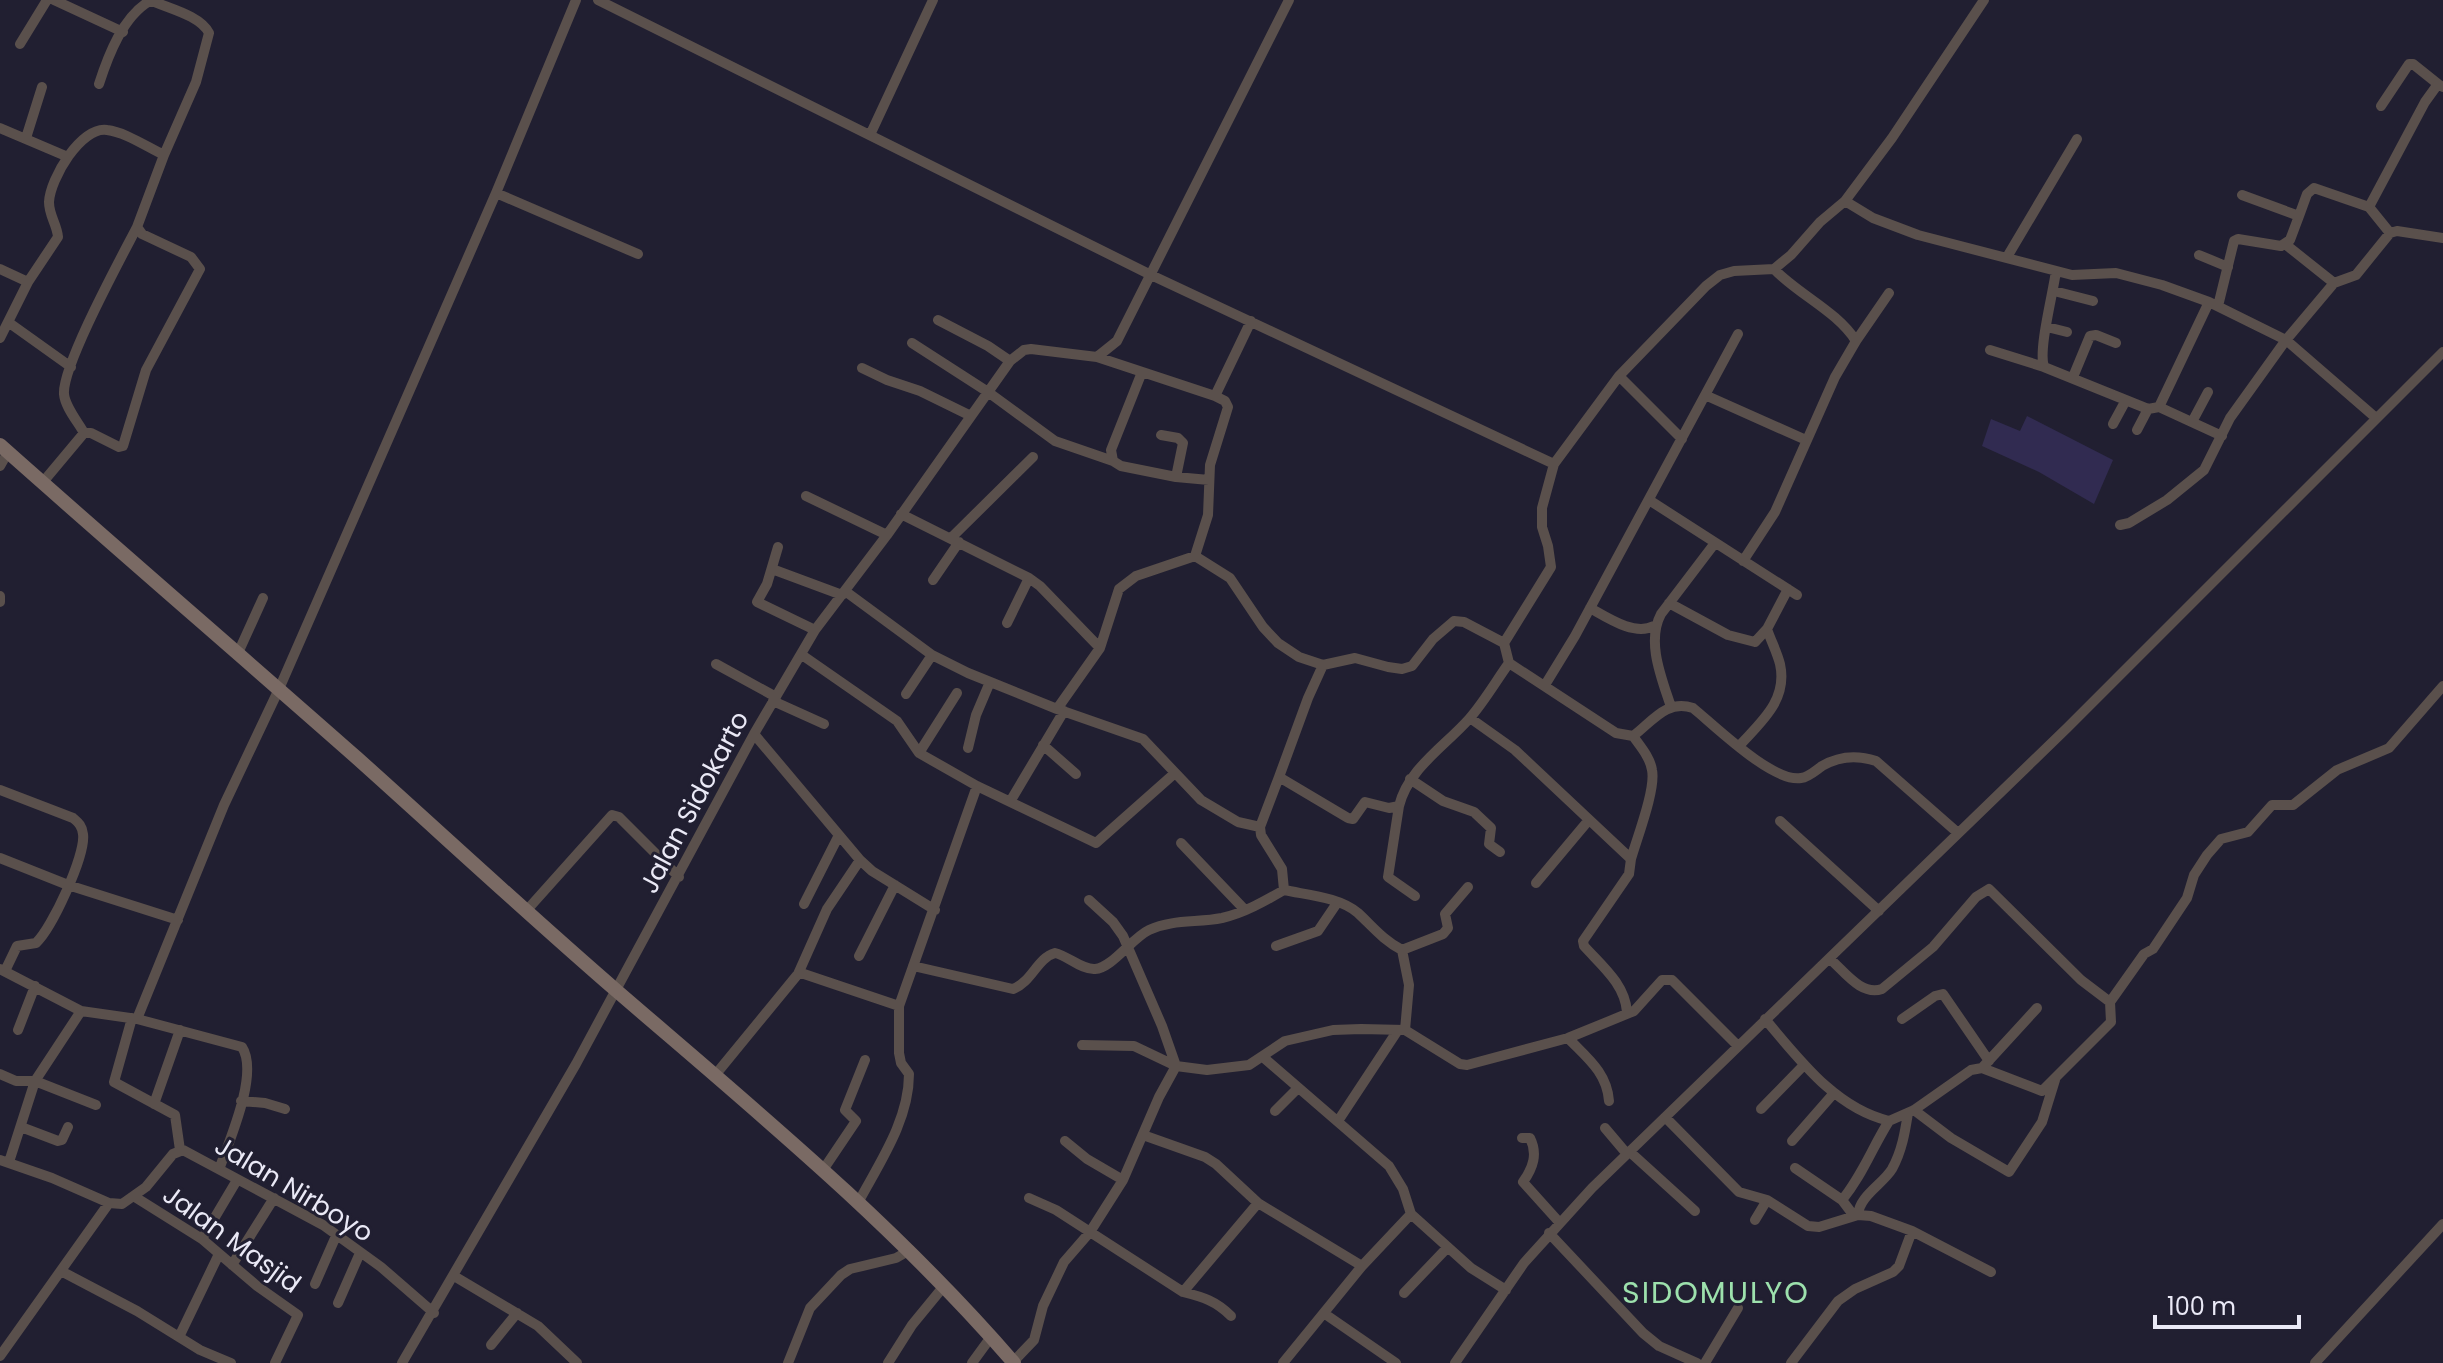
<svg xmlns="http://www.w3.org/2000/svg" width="2443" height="1363" font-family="Poppins,sans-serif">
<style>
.green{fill:#312b51}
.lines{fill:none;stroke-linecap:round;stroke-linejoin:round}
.minor{stroke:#5a504c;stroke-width:10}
.secondary{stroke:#7a6a64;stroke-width:14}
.labels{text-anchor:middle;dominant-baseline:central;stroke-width:6;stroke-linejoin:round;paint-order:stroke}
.street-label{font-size:26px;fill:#eae9f6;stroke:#211f31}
.quarter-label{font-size:30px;letter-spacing:2px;fill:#9de1ad;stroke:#211f31}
</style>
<rect width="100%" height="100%" fill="#211f31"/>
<path class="green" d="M2027 416 2113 460 2094 504 2039 472 1982 446 1991 419 2020 431Z"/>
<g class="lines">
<path class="minor" d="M54 0 123 32
M598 0 1151 275 1554 464
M20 44 47 0
M99 84C108 56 123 16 150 1
M2381 106 2409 64H2413L2438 84
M0 128 68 157
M870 135 933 0
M26 138 42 87
M496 193 638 254
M2242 195 2299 216 2307 194 2314 188 2369 207 2425 102 2438 84 2443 87
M1845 201 1873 218 1918 235 2072 275 2116 273 2162 285 2209 302 2286 340 2376 418
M2369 207 2390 233 2397 231 2443 238
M2285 244 2334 283
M2199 255 2228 267
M2007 257 2077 139
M0 269 28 282
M2056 271C2053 294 2038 350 2044 367L2148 409 2159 407 2209 302
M2054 291 2093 301
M2218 306 2234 241 2238 239 2281 246 2290 240 2299 216
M938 320 988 346 1010 361
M8 322 71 367
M2047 327 2067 332
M0 338 28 282 58 237C57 224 49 216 49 202 50 179 81 126 107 130 125 132 147 147 164 155
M1856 341 1889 293
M912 343 988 392 1055 441 1113 461
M1990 350 2044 367
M1097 357 1117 341 1289 0
M862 368 887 380 920 391 971 416
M1142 372 1111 450 1113 461 1121 466 1176 477 1209 480
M1619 376 1682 439
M2073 377 2090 336 2096 335 2116 343
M1705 395 1806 440
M1215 396 1251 321
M2159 407 2222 436
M2192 422 2208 392
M2113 424 2126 400
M2137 430 2148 409
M84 433C78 422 65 407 64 394 62 366 121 258 137 227
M1161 435 1178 438 1183 443 1176 477
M0 466 8 452
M43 482 84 433H91L119 447 123 446 146 370 200 269 191 257 142 234 137 227 164 155 196 82 209 33C200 15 167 8 150 0
M806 496 887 535
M1649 500 1797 595
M901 514 1029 578 1040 586 1100 648
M2120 525 2129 523 2167 500 2204 470 2230 418 2286 340 2334 283 2356 275 2390 233
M951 538 1033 457
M778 547 767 584 757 602 815 630
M1195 556 1230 578 1263 627 1278 643 1299 657 1323 665 1355 658 1388 667 1402 669 1412 666 1433 639 1454 621 1464 622 1504 643
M1743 561 1775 512 1835 377 1856 341C1837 311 1799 295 1774 269
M772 569 842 595
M933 580 959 542
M845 591 932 655 968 673 1057 709 1143 739 1201 800 1238 822 1260 827 1261 835 1282 869 1284 890C1265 901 1244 913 1222 918 1197 923 1173 919 1149 930 1132 938 1112 968 1095 969 1082 970 1068 956 1055 953 1037 958 1032 982 1013 989L913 966
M0 596V602
M1669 603 1728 635 1755 642 1767 629 1788 589
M1590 608C1608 618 1634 636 1654 626
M1007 623 1029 578
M238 653 263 598
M802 655 897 721 919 753 977 786 1096 843 1175 773
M716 664 776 697
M1323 665 1308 698 1279 777 1348 818 1353 819 1365 802 1389 808 1399 806C1408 769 1444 747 1469 719 1484 702 1496 681 1509 663
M1545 685 1575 636 1738 334
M906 694 932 655
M773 701 824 724
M1671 707C1662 679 1646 642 1661 614L1715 543
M1470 718 1515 750 1631 859 1629 874 1583 941 1584 946C1602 966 1625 984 1627 1012
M754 734 860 860 872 871 935 910
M1043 745 1076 774
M1740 745C1761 722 1788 700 1780 664 1777 652 1771 641 1767 629
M968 748 976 715 990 682
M919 753 957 693
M1410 779 1443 801 1474 812 1491 828 1489 844 1500 852
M0 790 73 818C79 823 82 826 83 834 86 855 52 928 36 943L17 946 5 971
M1011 800 1064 711
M1399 806 1388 877 1415 896
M1780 821 1879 911
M1260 827 1279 777
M1958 833 1876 761C1858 755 1839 756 1822 766 1816 770 1809 777 1801 778 1773 783 1715 726 1693 708 1666 699 1652 722 1633 736L1616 733 1509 663 1504 643 1551 567 1548 546 1542 527V508L1554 464 1619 376 1706 286 1720 275 1734 271 1774 269 1791 255 1820 222 1845 201 1892 138 1984 0
M1181 843 1245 910
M0 858 68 885 178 920
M1631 859C1637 838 1656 789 1652 770 1650 757 1640 746 1633 736
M1536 883 1588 821
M1284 890C1307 895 1340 897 1358 913 1373 927 1383 940 1402 950L1409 985 1405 1030
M1089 900 1113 922 1123 936 1162 1026 1176 1066
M804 904 839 835
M527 910 612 815 619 817 679 877
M1276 946 1318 931 1337 903
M1402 950 1443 934 1448 928 1445 914 1468 887
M859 956 895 885
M1830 959C1845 972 1861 996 1882 989L1933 947 1976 897 1989 889 2081 980 2110 1002
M0 969 81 1011 137 1019 242 1047C259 1073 230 1139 220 1167
M798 974 827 909 860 860
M2110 1002 2144 954 2153 949 2187 898 2194 875 2207 855 2221 839 2248 832 2272 805H2293L2337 770 2389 748 2443 686
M132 1018 114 1082 175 1115 180 1150
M137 1019 224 805 279 689 496 193 576 0
M1765 1019C1799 1059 1835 1108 1889 1121L1914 1110 1971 1070 1982 1068 2037 1008
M1902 1019 1935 996 1943 994 1989 1061
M18 1030 35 986
M1568 1038C1586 1057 1607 1072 1609 1101
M1082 1045 1134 1046 1176 1066
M1264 1058 1389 1166 1403 1189 1411 1214 1471 1268 1506 1290
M1982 1068 2042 1091 2111 1022 2110 1002
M0 1074 16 1081H35L96 1105
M716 1074 798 974H804L899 1006
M241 1101 265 1103 285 1109
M154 1104 180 1030
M1761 1109 1804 1065
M1914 1110 1951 1138 2009 1172 2042 1122 2055 1080
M1275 1111 1298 1088
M1666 1118 1739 1192 1767 1200 1808 1226 1819 1227 1858 1215 1871 1216 1912 1231 1991 1272
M1338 1121 1398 1030
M21 1127 58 1141 62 1140 68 1127
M1605 1128 1627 1154
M1143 1135 1205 1157 1216 1164 1258 1203 1362 1266
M1522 1138H1530C1538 1154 1533 1168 1523 1182L1559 1222
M1065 1141 1087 1159 1123 1180
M1792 1141 1834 1093
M1630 1152 1695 1211
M0 1160 52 1178 109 1203 122 1204 146 1187 173 1154 183 1150 323 1225 381 1267 434 1313
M9 1162 35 1081 81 1011
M1795 1168 1842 1200 1854 1216
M823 1170 856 1121 845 1110 865 1060
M135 1197 202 1239 257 1286 298 1315 275 1363
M1029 1198 1056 1210 1183 1292C1203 1297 1216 1301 1231 1316
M1842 1200C1862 1176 1872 1148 1889 1121
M859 1201C880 1162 909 1120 909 1074L901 1063 899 1053V1006L977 786
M1858 1215C1859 1196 1883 1184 1892 1169 1902 1151 1905 1132 1908 1113
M1755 1220 1767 1200
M1549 1233 1643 1333 1659 1346 1697 1363
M202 1239 237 1180
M232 1265 274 1198
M61 1271 137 1311 200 1350 231 1363
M454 1276 538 1326 577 1363
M315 1284 336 1236
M1183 1292 1258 1203
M1404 1293 1447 1248
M338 1303 360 1253
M1325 1314 1396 1363
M179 1337 219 1254
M491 1345 517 1313
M0 1356 109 1203
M1013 1362 1034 1340 1043 1306 1064 1262 1090 1232 1123 1180 1159 1097 1176 1066 1207 1070 1249 1065 1285 1041 1333 1030 1361 1029 1405 1030 1460 1064 1467 1065 1568 1038 1634 1011 1662 980H1672L1738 1046
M402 1363 576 1064 754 734 815 630 887 535 1010 361 1024 350 1031 349 1097 357 1215 396 1225 401 1228 407 1210 465 1208 515 1195 556 1136 576 1119 589 1100 648 1057 709
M788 1363 810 1308 841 1275 850 1269 896 1258 910 1250
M888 1363 912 1325 944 1286
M972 1363 991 1337
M1283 1363 1362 1266 1411 1214
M1455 1363 1524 1263 1592 1188 2067 728 2443 352
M1705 1363 1738 1308
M1791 1363 1838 1301 1855 1289 1893 1272 1899 1266 1912 1231
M2315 1363 2443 1224"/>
<path class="secondary" d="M0 445C118 550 238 653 357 758 444 836 530 916 618 992 755 1110 895 1225 1014 1363"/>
</g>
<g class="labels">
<g class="street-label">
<text transform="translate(694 802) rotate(-62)">Jalan Sidokarto</text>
<text transform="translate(294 1189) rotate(31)">Jalan Nirboyo</text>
<text transform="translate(232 1239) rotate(36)">Jalan Masjid</text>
</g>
<g class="quarter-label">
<text x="1716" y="1292">SIDOMULYO</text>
</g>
</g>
<path d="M2155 1315v12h144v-12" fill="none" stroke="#eae9f6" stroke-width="4"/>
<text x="2167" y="1315" font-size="24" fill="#eae9f6" stroke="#211f31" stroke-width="6" paint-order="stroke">100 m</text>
</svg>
